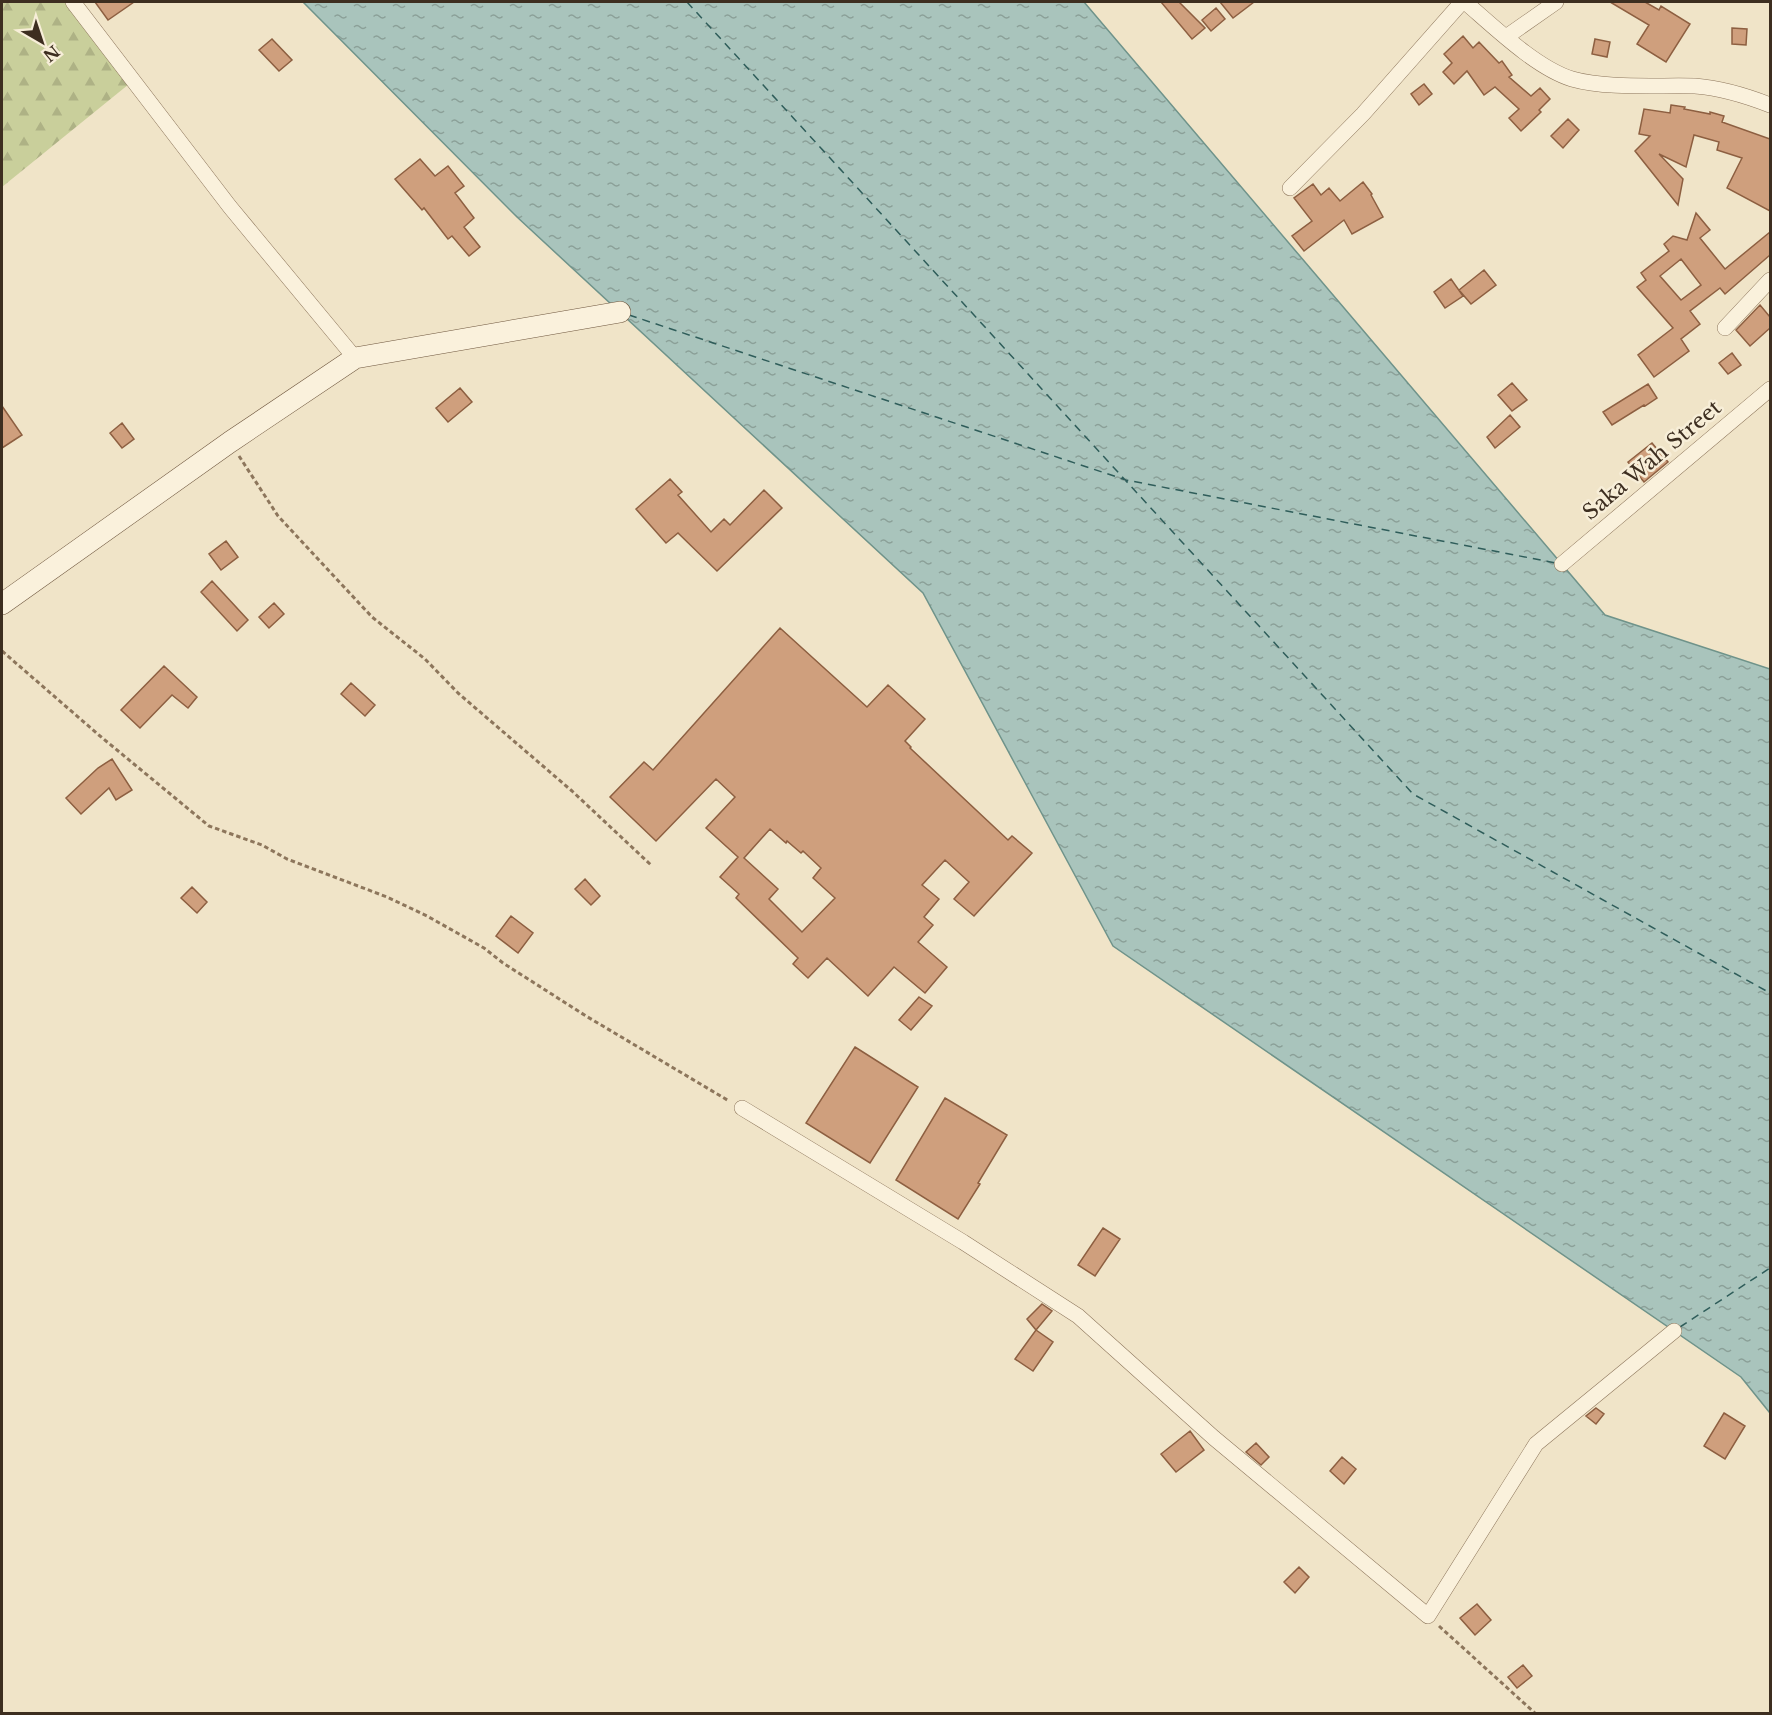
<svg xmlns="http://www.w3.org/2000/svg" width="1772" height="1715" font-family="'Libre Baskerville',serif">
<style>
.forest{fill:url(#forest-firs)}
.water{fill:url(#water-ripples);stroke:#6f938a;stroke-width:1.5}
.lines{fill:none;stroke-linecap:round;stroke-linejoin:round}
.ferry{stroke:#2f5d5a;stroke-width:1.5;stroke-dasharray:8 6;stroke-linecap:butt}
.building{fill:#cf9f7d;stroke:#8d5f41;stroke-width:1.5;fill-rule:evenodd}
.street-casing{stroke:#8d765c;stroke-width:16}
.secondary-casing{stroke:#6f573f;stroke-width:22}
.path{stroke:#8d765c;stroke-width:3;stroke-dasharray:4.5 3;stroke-linecap:butt}
.street{stroke:#faf1dc;stroke-width:15}
.secondary{stroke:#faf1dc;stroke-width:21}
.labels{text-anchor:middle;dominant-baseline:central;stroke-width:5;stroke-linejoin:round;paint-order:stroke}
.street-label{font-size:21px;fill:#3d2e20;stroke:#f7eed8}
</style>
<defs>
<pattern id="forest-firs" width="22" height="20" patternUnits="userSpaceOnUse" patternTransform="scale(1.5)"><rect width="22" height="20" fill="#c9cf9b"/><path d="M5 1l3.5 6h-7zM16 11l3.5 6h-7z" fill="#aeb285"/></pattern>
<pattern id="water-ripples" width="26" height="14" patternUnits="userSpaceOnUse" patternTransform="scale(1.5)"><rect width="26" height="14" fill="#a9c4bc"/><path d="M2 4q2-2 4 0t4 0M15 11q2-2 4 0t4 0" fill="none" stroke="#8ba098"/></pattern>
</defs>
<rect width="100%" height="100%" fill="#f0e4c8"/>
<path class="forest" d="M2 2H67L134 80 2 187Z"/>
<path class="water" d="M303 2H1084L1605 615 1770 669V1413L1741 1377 1113 946 923 593 517 217Z"/>
<g class="lines">
<path class="ferry" d="M687 2 1413 794 1770 993
M629 315 1126 480 1556 563
M1680 1327 1770 1268"/>
</g>
<path class="building" d="M95 2H134L108 20Z
M1161 2H1179L1205 28 1192 39Z
M1220 2H1254L1233 18Z
M1610 2H1645L1659 10 1661 6 1690 24 1666 62 1637 44 1649 25Z
M1216 8 1225 19 1211 31 1202 20Z
M1732 28 1747 29 1746 45 1732 44Z
M1463 36 1473 48 1479 42 1499 63 1502 61 1512 75 1509 77 1531 96 1540 88 1550 99 1539 110 1541 112 1521 131 1509 118 1519 109 1495 87 1484 95 1467 71 1454 84 1443 72 1452 63 1444 54Z
M272 39 292 60 279 71 259 50Z
M1595 39 1610 42 1607 57 1592 54Z
M1424 84 1432 94 1419 105 1411 94Z
M1671 105 1685 107 1684 109 1710 114V112L1724 116 1722 122 1770 139V211L1727 188 1742 158 1717 150 1719 142 1694 135 1686 167 1659 154 1683 179 1678 205 1635 151 1650 136 1639 134 1644 109 1670 113Z
M1568 119 1579 130 1563 148 1551 136Z
M420 159 435 176 448 166 464 186 455 193 474 218 464 227 480 247 469 256 452 236 448 239 424 208 422 210 395 179Z
M1363 182 1372 194 1371 195 1383 217 1352 234 1344 220 1304 251 1292 236 1312 221 1294 198 1313 184 1321 195 1329 188 1340 201Z
M1696 213 1710 230 1700 238 1725 269 1770 232V255L1725 294 1720 288 1690 311 1700 324 1681 339 1689 351 1654 377 1638 355 1673 328 1637 287 1646 280 1641 273 1669 251 1664 244 1673 236 1687 240ZM1681 259 1701 285 1681 300 1660 276Z
M1484 270 1496 285 1471 304 1459 290Z
M1451 279 1463 296 1445 308 1434 292Z
M1760 305 1770 317V328L1750 346 1736 330Z
M1732 353 1741 365 1728 374 1719 363Z
M1512 383 1527 400 1512 411 1498 395Z
M1648 384 1657 398 1645 406 1644 405 1612 425 1603 412Z
M460 388 472 402 448 422 436 408Z
M2 406 22 435 2 448Z
M1510 415 1520 427 1495 448 1487 437Z
M122 423 134 439 122 448 110 433Z
M1652 443 1668 462 1644 482 1628 462Z
M670 479 682 492 678 495 711 532 724 519 730 525 764 490 782 508 717 571 678 533 666 543 636 509Z
M226 541 238 557 221 570 209 554Z
M212 581 248 620 237 631 201 592Z
M274 603 284 614 269 628 259 617Z
M780 628 867 707 888 685 925 719 905 741 911 747 910 748 1008 840 1012 836 1032 853 974 916 954 899 969 882 945 860 922 885 939 899 924 917 933 925 918 942 947 967 925 993 894 967 868 996 827 958 808 978 793 964 798 958 736 898 739 894 720 877 738 857 706 828 735 797 716 779 656 841 610 797 644 762 653 770ZM770 829 786 843 787 841 801 853 803 851 821 868 813 878 835 898 802 932 769 899 778 889 744 858Z
M164 666 197 697 188 708 172 695 140 728 121 710Z
M351 683 375 705 365 716 341 694Z
M112 759 132 790 116 800 109 788 81 814 66 798 98 768Z
M585 879 600 896 591 905 575 889Z
M192 887 207 902 197 913 181 898Z
M511 916 533 933 518 953 496 936Z
M919 997 932 1006 911 1030 899 1020Z
M855 1047 918 1087 870 1163 806 1123Z
M945 1098 1007 1135 978 1183 980 1184 958 1219 896 1180Z
M1103 1228 1120 1239 1095 1276 1078 1265Z
M1042 1304 1052 1311 1036 1330 1027 1319Z
M1036 1330 1053 1342 1033 1371 1015 1359Z
M1596 1408 1604 1414 1596 1424 1586 1416Z
M1724 1413 1745 1426 1725 1459 1704 1446Z
M1190 1431 1204 1450 1176 1472 1161 1454Z
M1256 1443 1269 1457 1261 1465 1246 1452Z
M1342 1457 1356 1469 1344 1484 1330 1471Z
M1299 1567 1309 1577 1295 1593 1284 1582Z
M1477 1604 1491 1620 1475 1635 1460 1618Z
M1523 1665 1532 1676 1517 1688 1508 1677Z"/>
<g class="lines">
<g class="street-casing">
<path id="street" d="M73 2 230 207 355 358
M1465 2C1493 26 1536 68 1572 79 1607 89 1658 85 1695 86 1720 88 1747 96 1770 105
M1506 37 1556 2
M1290 188 1363 114 1462 2
M1725 328 1770 280
M1562 564 1770 389
M742 1108 963 1242 1078 1316 1214 1438 1428 1616 1536 1444 1674 1331"/>
</g>
<g class="secondary-casing">
<path id="secondary" d="M2 604 230 442 355 358 620 312"/>
</g>
<path class="path" d="M239 456 278 516 372 617 425 659 458 693 572 791 651 865
M2 651 100 736 209 826 262 845 287 859 387 897 427 916 484 948 503 963 586 1016 729 1101
M1439 1626 1536 1714"/>
<use href="#street" class="street"/>
<use href="#secondary" class="secondary"/>
</g>
<g class="labels">
<g class="street-label">
<text transform="translate(1652 460) rotate(-40)">Saka Wah Street</text>
</g>
</g>
<rect width="1772" height="1715" fill="none" stroke="#3d2e20" stroke-width="6"/>
<g transform="translate(42 42) rotate(141)" stroke="#f7eed8" stroke-width="4.5" paint-order="stroke">
<path d="M0-4.5L10 22L0 15L-10 22Z" fill="#3d2e20"/>
<text y="-9" font-size="16" font-weight="bold" text-anchor="middle" fill="#3d2e20">N</text>
</g>
</svg>
